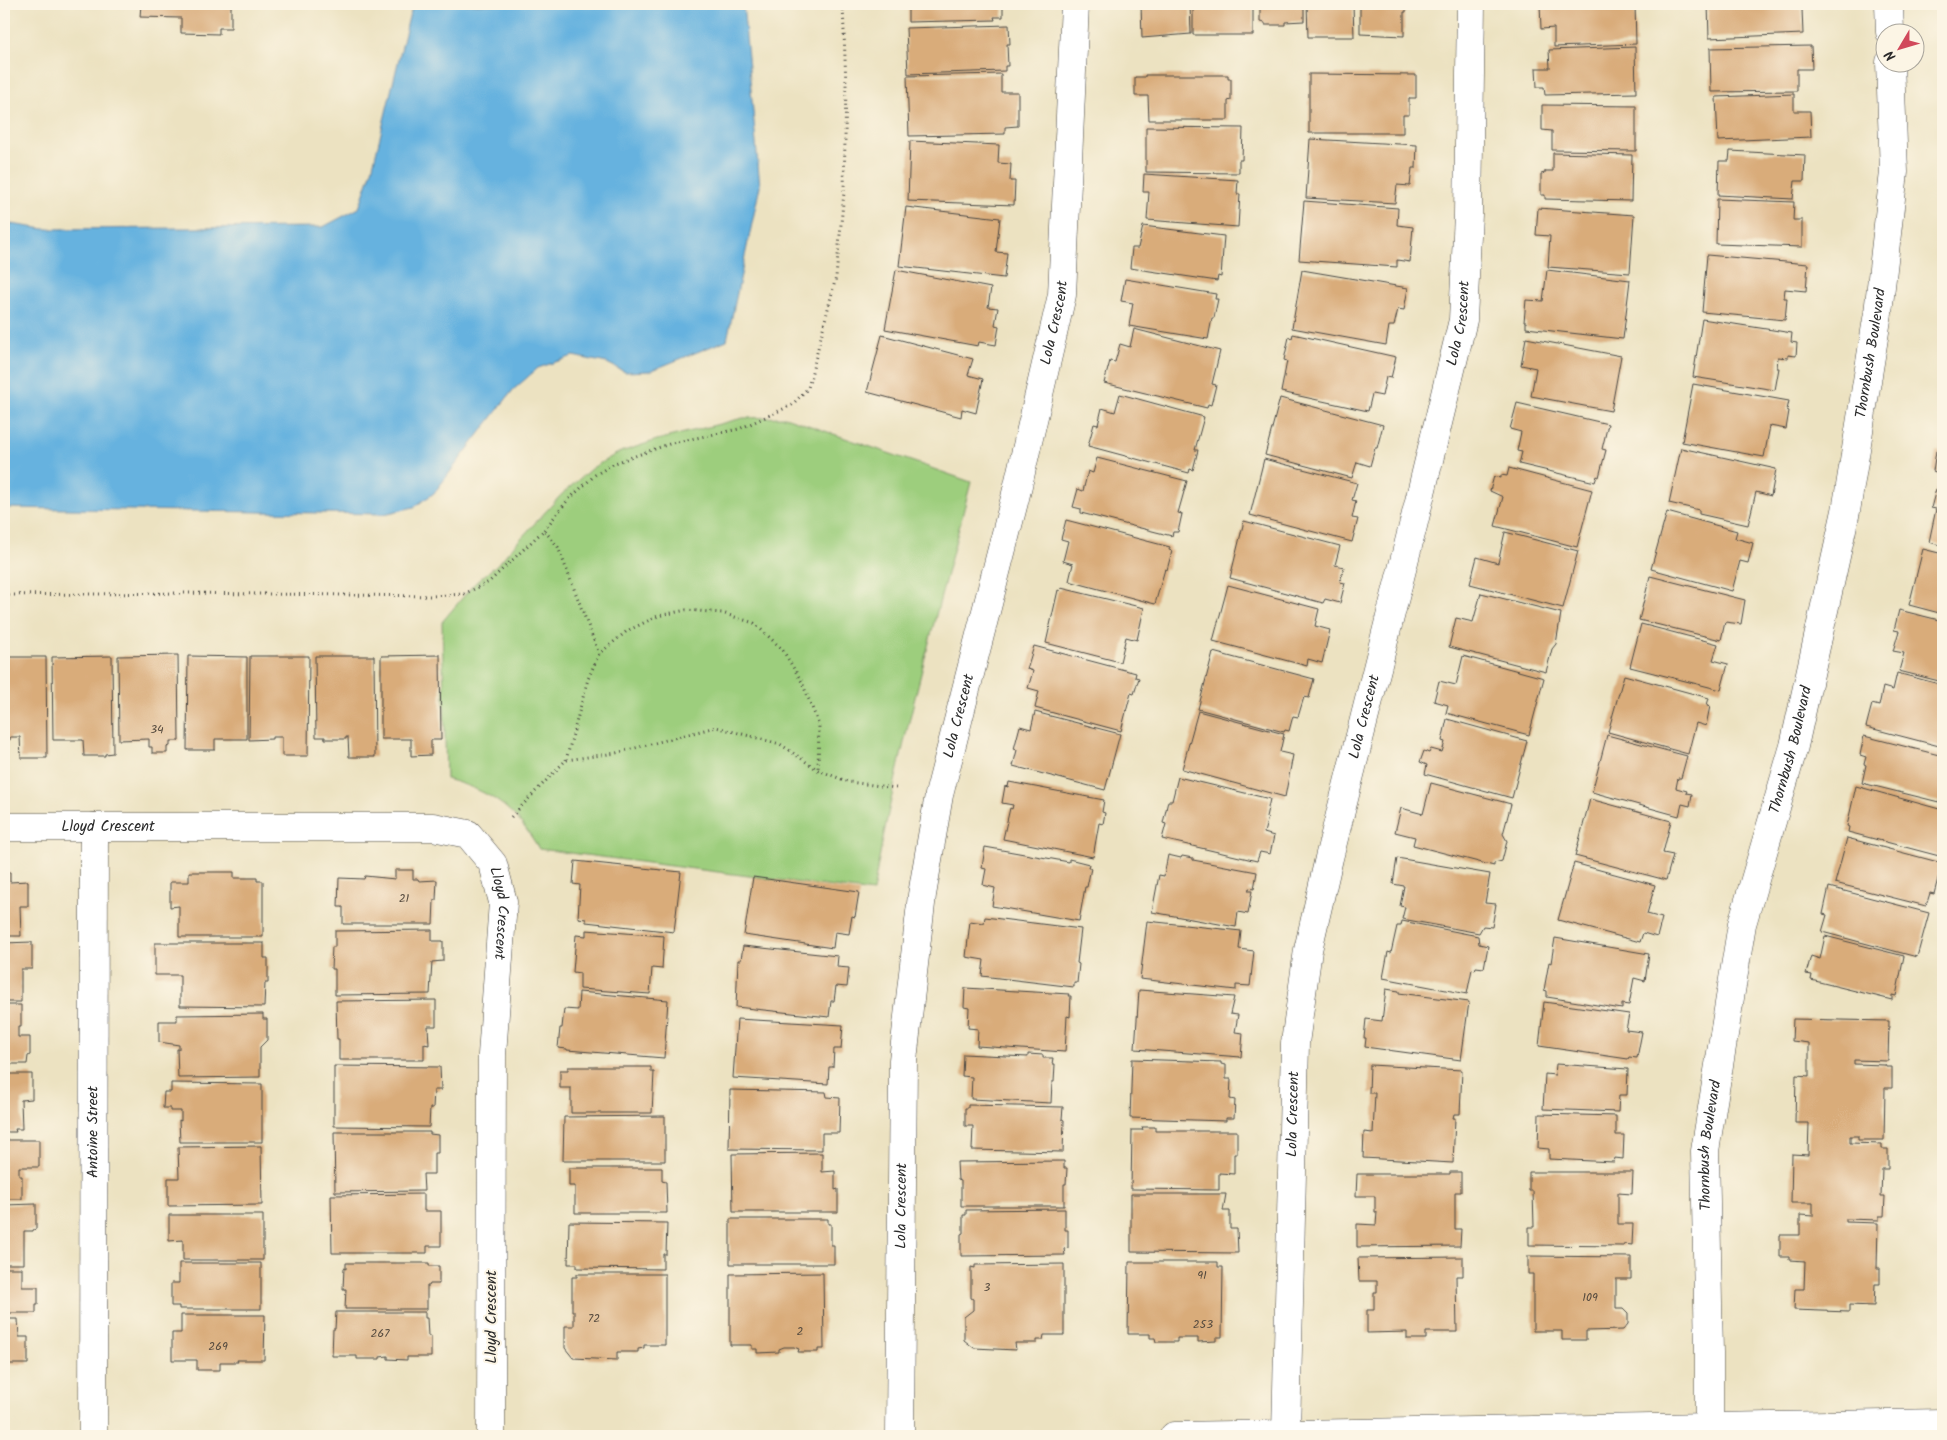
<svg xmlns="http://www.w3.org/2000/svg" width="1947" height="1440" font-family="Kalam,sans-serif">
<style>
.green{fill:#9dce7d;stroke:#647c54}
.water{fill:#66b2df;stroke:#486e85}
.building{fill:#d9ac7a}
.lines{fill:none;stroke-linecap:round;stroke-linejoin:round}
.minor-casing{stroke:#484642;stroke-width:29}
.tertiary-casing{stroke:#484642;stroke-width:29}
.path{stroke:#484642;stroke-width:3;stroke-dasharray:1 4;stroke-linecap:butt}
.minor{stroke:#fff;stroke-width:28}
.tertiary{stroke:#fff;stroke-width:28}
.labels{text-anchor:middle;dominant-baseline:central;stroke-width:4;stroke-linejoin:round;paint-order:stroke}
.number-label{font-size:12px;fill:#564b3f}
.street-label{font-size:15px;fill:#2b2b2b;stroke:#fcf5e5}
</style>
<rect width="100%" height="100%" fill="#fcf5e5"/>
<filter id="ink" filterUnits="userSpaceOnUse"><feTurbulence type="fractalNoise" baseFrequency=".02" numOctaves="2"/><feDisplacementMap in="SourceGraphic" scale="10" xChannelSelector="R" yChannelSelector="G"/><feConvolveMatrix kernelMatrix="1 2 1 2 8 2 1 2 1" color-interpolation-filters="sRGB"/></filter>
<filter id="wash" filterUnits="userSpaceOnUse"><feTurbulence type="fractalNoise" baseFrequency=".0096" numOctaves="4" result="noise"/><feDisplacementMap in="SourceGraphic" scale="20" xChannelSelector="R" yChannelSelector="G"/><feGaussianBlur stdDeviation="1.12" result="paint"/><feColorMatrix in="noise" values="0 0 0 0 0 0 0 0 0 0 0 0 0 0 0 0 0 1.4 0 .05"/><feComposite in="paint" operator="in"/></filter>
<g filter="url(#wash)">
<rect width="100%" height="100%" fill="#ece2c1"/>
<path class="green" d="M785 417 971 482C936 618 897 753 873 892L539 849C516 809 491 791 446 779L442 622 474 584 500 562 510 550 562 494 592 468 618 453 657 440 743 418Z"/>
<path class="water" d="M414 4H743L760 186 727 340 650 371 625 372 607 363 573 356 538 368 513 390 434 493 414 507 384 514 4 508V218L11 224 44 229 323 227 359 208 372 170 409 17Z"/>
<g id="blocks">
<path class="building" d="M141 4H231V28H219V34L181 33V18L140 17Z
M905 4H1003V17H994L995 20 908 22V9H905Z
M1141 4H1190L1191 34 1142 38Z
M1193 4H1253V35H1193Z
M1260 4H1304V21L1285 22V25H1265V23L1260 22Z
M1307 4H1353L1354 37H1308Z
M1360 4H1406V12H1404V36L1360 34Z
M1540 4H1635L1636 44 1554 47V28L1541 29Z
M1708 4H1794V9H1802L1803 34 1709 38Z
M1009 25 1010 44H1007L1008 66H1005V71L908 74 906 28Z
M1811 46 1812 69H1797V91L1711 92 1710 48Z
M1635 47 1636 93 1545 95 1544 87H1537L1536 68H1550L1549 50Z
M1001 74V92H1018V126L1005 127V134L909 136 907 76Z
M1309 74 1416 75V98H1409V115H1403V133H1309Z
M1145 75H1228V79H1231V100L1228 101V120H1149L1148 96H1135V77H1145Z
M1794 94V111H1810L1811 137 1718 141 1716 97Z
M1542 105 1636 106V151L1552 150V131L1542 130Z
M1146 127 1243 128 1242 160H1239V173L1146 172Z
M1310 139 1417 145 1416 168H1412L1410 186 1397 185 1395 203 1306 198Z
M910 141 999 145 998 163 1011 164 1010 181H1015L1014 205 908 201Z
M1730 151 1805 155 1804 181H1795L1793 199 1718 195 1719 161H1729Z
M1553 153 1632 155 1631 201 1545 199V195H1541V174L1545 173V171H1553Z
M1144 174 1238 180 1237 194H1240L1238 227 1147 220 1149 192H1143Z
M1717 199 1794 202 1793 220H1802V247L1716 244Z
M1304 201 1398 208 1397 225 1413 227 1410 262 1397 260V267L1299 260Z
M906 207 1000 218 996 252 1007 253 1004 278 899 266Z
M1538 208 1634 215 1630 273 1548 267 1550 236 1536 235Z
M1143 226 1224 236 1221 277 1218 276 1217 281 1130 268 1132 248H1138Z
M1707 255 1808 264 1806 291 1785 289 1784 298H1787L1785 320 1702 312Z
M896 270 991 288 988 307 998 308 995 325 999 326 996 345 979 342 978 346 885 329Z
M1302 270 1408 288 1404 310 1398 309 1394 326H1389L1386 345 1292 328Z
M1547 270 1630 280 1623 339 1526 328V322H1524L1526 300 1543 301Z
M1125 279 1216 294 1215 299H1218L1214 318H1212L1208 339 1129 326 1133 303 1121 301Z
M1702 319 1792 333 1791 342 1797 343 1796 356 1788 355V358L1778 357 1777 368H1779L1775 390 1693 377Z
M1134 329 1220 351 1212 384 1216 385 1211 405 1208 404 1207 408 1104 383 1110 361 1115 362 1120 344 1130 347Z
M1293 334 1396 357 1391 378 1386 377 1382 396 1372 394 1368 411 1281 392 1287 361 1284 360 1289 337 1292 338Z
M882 335 973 359 968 375 983 379 976 413 962 409 961 417 867 392Z
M1526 338 1621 356 1611 411 1531 396 1536 368 1521 365Z
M1693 384 1789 401 1787 410 1789 411 1786 429 1770 426 1764 457 1682 442Z
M1120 394 1204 417 1195 450H1198L1193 470 1190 469 1189 473 1088 446 1094 424 1098 425 1102 408 1115 412Z
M1280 398 1383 425 1377 448H1375L1370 466 1357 462 1352 478 1265 455Z
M1517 403 1608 424 1602 449 1606 450 1599 477 1597 476 1595 482 1519 464 1522 452 1517 451 1521 432 1510 429Z
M1942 441H1943V475L1933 471 1936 451 1940 452Z
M1681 448 1776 469 1771 496 1756 492 1748 525 1699 514V510L1669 503Z
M1097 458 1187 481 1178 513 1182 514 1178 532H1173L1172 536 1081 513V509L1073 507 1078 489 1083 491 1088 471 1093 473Z
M1264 459 1357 483 1352 500 1356 501 1352 518 1358 519 1352 542 1250 515Z
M1509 468 1592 490 1577 547 1495 526 1503 497 1490 491 1494 476 1501 478V475L1507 476Z
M1936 489 1943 491V546L1929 542 1936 509 1931 508Z
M1667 512 1737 531 1735 538 1753 543 1748 563 1740 561 1732 591 1651 569Z
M1066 520 1170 547 1169 550 1172 551 1167 570 1165 569 1155 604 1069 581 1073 564 1063 561 1068 541 1061 539Z
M1244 521 1340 546 1335 565 1344 567 1340 582 1345 583 1340 603 1325 599 1323 603 1230 578Z
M1505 532 1578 551 1563 608 1470 584 1477 557 1498 563Z
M1923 549 1943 554V614L1909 605Z
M1650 576 1745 600 1741 624 1725 622 1721 640 1639 620Z
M1228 585 1319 609 1315 626 1330 630 1322 663 1308 659 1307 666 1213 641Z
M1061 588 1144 608 1137 640 1126 637 1120 662 1046 643 1058 590 1060 591Z
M1481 593 1561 613 1556 644 1552 649 1546 672 1449 647 1456 618 1473 622Z
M1899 610 1943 621V682L1899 671 1904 653 1893 651 1899 631 1894 630Z
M1641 624 1718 644 1713 660 1728 664 1721 690 1630 667Z
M1034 646 1136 673 1135 677 1139 678 1134 694 1131 693 1121 731 1035 708 1039 691 1028 688 1033 671 1027 669Z
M1213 652 1314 679 1309 698 1304 697 1298 717 1293 716 1289 731 1285 730 1284 732 1198 709Z
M178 655 179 741H170V746L167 747V753H152V747H149V739L119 740 118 656Z
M440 655 441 740H431V755L411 756V739H381V656Z
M112 656 113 753 105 754V756H84L83 740H53L52 657Z
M188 656 247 657V739H215V750H187Z
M250 656H309L308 756H282V737H272V739L249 740Z
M315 656H374L375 757H349L348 737H346V739H325V737H316Z
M1463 656 1544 678 1529 735 1446 713 1448 705 1434 701 1439 681 1456 685Z
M4 657H46L47 758H21L20 737H10V740H4Z
M1897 673 1943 685V747L1866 727 1872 704 1879 706 1883 687 1893 690Z
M1624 675 1709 698 1707 705 1710 706 1706 726 1696 723 1688 754 1608 732Z
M1198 711 1284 734 1280 752 1293 755 1285 797 1182 769Z
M1035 712 1120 734 1105 790 1013 766 1017 750 1014 749 1020 726 1031 729Z
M1447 719 1527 741 1512 798 1425 774 1427 765 1420 762 1424 751 1429 753 1431 749 1442 752 1445 742 1442 741Z
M1607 735 1687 756 1681 778H1678L1676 788 1687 791 1686 793 1692 794 1690 806 1682 804 1679 816 1592 792Z
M1864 736 1943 756V803L1862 783 1866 765 1864 764 1866 757 1860 755Z
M1178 777 1270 799 1266 817H1268L1264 833 1274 836 1270 854 1260 852 1257 861 1162 839 1166 824 1163 823 1168 801H1172Z
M1009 782 1104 800 1102 812 1105 813 1103 824 1099 823 1093 857 1003 839 1010 808 1012 809 1013 805 1002 803 1005 786 1008 787Z
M1431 783 1511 804 1503 834 1507 841 1502 861 1494 863V866L1413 845 1415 837 1395 832 1401 808 1423 814Z
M1856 786 1943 810V857L1848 832 1849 827 1847 826Z
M1590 799 1671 821 1663 853 1673 855 1666 880 1575 856Z
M1847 838 1942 863 1934 894 1930 893 1926 906 1835 883Z
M985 847 1069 862V859L1089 864 1088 868H1091L1087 887H1085L1079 921 992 906 995 888 983 885 986 869 982 868Z
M1168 855 1181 858 1182 856 1193 858V860L1257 872 1254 889 1249 888 1248 891H1252L1248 914 1238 912 1236 927 1152 912 1159 875 1164 876Z
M1397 858 1490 874 1485 903 1496 904 1492 927 1483 926 1479 933 1402 919 1405 907 1400 906 1404 886 1393 884Z
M575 861 681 872 674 932 586 922V919L578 918 580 885 573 884Z
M1574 863 1655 885 1647 914 1662 918 1657 937 1643 933 1640 942 1558 920Z
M395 870H413V879H418L419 881 437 880 436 900H434L433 924H343V907H338L339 878 364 879 365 876 395 879Z
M4 872H10V882L28 881V906H20L21 936H4Z
M189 872H234V878H257V881H263V937H179V906L170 907V882H189Z
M753 877 859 892 855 917 852 916 849 934 835 932 833 948 744 935Z
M1829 887 1929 913 1917 957 1822 932 1827 915 1823 914Z
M985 917 1081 929 1077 963 1079 964 1077 983H1074V987L982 976 984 960 966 957 970 921 984 923Z
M1147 921 1241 931 1239 949 1254 951 1250 986 1236 985V990L1140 979Z
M1402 921 1478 936 1479 944 1488 946 1484 968 1476 967 1475 970 1472 969 1467 994 1383 978 1388 952 1391 953 1397 926H1401Z
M432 930V941H443V961L432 962 430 994 335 995V969H331L332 947H335V931Z
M586 930 664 936 662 969 652 968 650 994 580 989V973L573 972 576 935 586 936Z
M1825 936 1904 956 1896 996 1892 995V1000L1811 980 1812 975 1806 974 1811 956 1820 959Z
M1555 938 1649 954 1645 981 1634 978 1629 1005 1622 1004V1009L1547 997V991L1544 990 1549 962 1551 963Z
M32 942V969H21V1002H4V943Z
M155 943H264V958H268V983H265L264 1007 180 1006V975H155Z
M743 946 838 956 837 967 849 968 847 987 836 986 834 1001H831L829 1017 736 1007 738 960H741Z
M965 988 1069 994 1068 996H1071L1070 1017 1067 1016 1065 1052 977 1046 978 1029 968 1028 969 1008 964 1007Z
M1386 989 1399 991V993L1469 1002 1461 1060 1365 1047 1366 1038H1364L1366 1019 1382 1021Z
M1139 990 1234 997 1230 1014 1238 1015 1235 1032 1243 1033 1241 1057 1135 1049Z
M579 992 668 1000 664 1058 567 1050V1049L558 1048 560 1028H562L564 1009 578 1010Z
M436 1000V1026H428L429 1045 424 1044V1060H339V1039H337L336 1001Z
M1544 1002 1629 1014 1626 1030 1642 1032 1637 1058 1629 1057 1628 1059 1539 1046Z
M4 1005H21V1027H18V1037H30V1055L28 1056 27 1064H4Z
M263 1014V1019H267V1040L260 1047V1077L178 1078 177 1049H179V1045L159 1042V1021H177V1015Z
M737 1019 843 1025 841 1049H834L833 1067H829L828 1084 733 1078Z
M1793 1019 1889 1021 1888 1061 1854 1060V1064L1885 1065 1886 1067H1892V1088H1885L1884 1140H1858V1136H1850V1143L1882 1144V1149H1888V1169H1882L1881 1196H1885L1884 1216H1879V1220L1846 1219V1222L1878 1223 1877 1268H1880V1284H1875L1874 1306 1849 1305V1312L1794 1310 1795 1289H1804L1805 1261 1789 1260V1257H1780V1235H1800V1215L1813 1216V1203H1791L1792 1154 1808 1155 1809 1123H1795L1796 1075 1809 1076V1043L1792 1041Z
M963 1054 1028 1057V1054L1043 1055V1058H1053L1052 1064H1055L1054 1082H1052L1051 1103 971 1099 972 1077 962 1076Z
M1132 1059 1221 1062V1064L1226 1065V1079H1231L1230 1099 1235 1100 1234 1118H1226V1121L1130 1118Z
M1556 1064 1628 1069 1627 1095H1619L1618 1112 1543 1109 1545 1074 1555 1075Z
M1370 1065 1462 1070 1460 1114H1454L1453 1118H1455L1453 1163 1363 1158 1364 1132 1373 1133 1375 1093H1369Z
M334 1066 440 1067 441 1090H434L433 1108H430L429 1127 334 1126Z
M568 1067H651V1072H654L652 1113H571V1088H560V1070H568Z
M4 1074H32V1099L21 1100 22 1129H15L16 1132H4Z
M171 1083 262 1084V1142H180L179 1120 181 1121V1111H170V1108H163L164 1092H171Z
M730 1090 826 1092 827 1097 840 1098 839 1133H822V1150L729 1149Z
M968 1105 1063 1107 1062 1119 1064 1120 1063 1152 972 1150 973 1126H965V1108H968Z
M1539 1114 1616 1116V1135H1624L1623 1159 1615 1158 1614 1162 1549 1159V1149L1538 1148Z
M665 1116V1161H563L564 1117Z
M1142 1127H1155V1131H1237V1154H1234V1174L1219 1173V1190L1131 1189 1132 1130H1143Z
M334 1132H430V1134L438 1135V1153H434V1174H423L424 1191 335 1192Z
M4 1140H39V1167H19V1176H22V1199H4Z
M261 1146 262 1205 168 1206V1178H179L178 1147Z
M822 1153V1172L835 1171V1190L838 1189V1212H733L732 1154Z
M1064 1161V1168H1067L1066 1184H1064V1206H961V1181L958 1180 957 1162Z
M569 1168H662V1181L666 1182 667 1213H575V1186H569Z
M1450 1172H1461V1192H1455V1229H1461L1460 1246 1357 1247V1224L1376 1225 1377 1212H1375V1196H1356L1357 1174H1450Z
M1529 1172H1633L1632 1194 1618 1193V1224H1633L1632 1245 1624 1244V1246L1529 1245V1227H1534L1533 1191H1529Z
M424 1194V1211H441V1246H427V1253H332L331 1195Z
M1131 1194H1226L1223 1211H1230V1229H1237L1238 1253 1131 1252Z
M36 1204V1229L33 1230V1231H24V1264H4V1205Z
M1065 1209V1230H1068V1248L1064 1249 1065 1255 961 1256V1234L963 1233V1215H966V1210Z
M169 1215H263V1260H183V1240L169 1241Z
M730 1219H828V1224H831V1245H834V1264H730Z
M569 1222 667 1223 666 1254H663V1269L577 1268V1264H568Z
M1528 1256 1631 1257V1279H1616V1309H1623L1628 1314V1324L1623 1330 1586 1331V1340H1562V1331H1533V1274H1528Z
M1463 1257V1276H1456L1457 1332H1426V1339H1407V1332L1367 1333V1310H1374V1292H1377V1281H1359L1358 1258Z
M1129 1262H1218V1267H1223L1222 1337H1216V1341L1198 1342V1338H1177V1342H1156L1155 1338H1150V1334H1128Z
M179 1263H261V1309H179V1306H171V1283H179Z
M346 1263H429V1266H439V1284H430L429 1286H427V1309H345L346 1289H343L344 1268 346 1269Z
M1064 1264V1335H1044L1043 1340H1037V1343H1015L1016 1350 974 1348 964 1340V1317L973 1310V1299L971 1298V1267L975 1268V1265Z
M4 1268H22V1287H38V1305H36V1313H4Z
M823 1273 824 1349H818V1352H798L799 1349 794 1347H784L779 1349V1352L757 1353V1349H752V1345H730V1274Z
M577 1274H665V1345H644V1348L638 1349V1352H617V1360L573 1358 565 1348V1326H574V1311H572V1277H577Z
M336 1312H425V1318H427L428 1336H431V1357H407V1360L388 1359V1356L380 1357V1359H357V1356H332L333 1329H335Z
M181 1315H265L264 1360H237L238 1362H220V1370H197V1360H172V1333H181Z
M4 1319H18L19 1337H28V1364H4Z"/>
</g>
</g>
<g filter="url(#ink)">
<use href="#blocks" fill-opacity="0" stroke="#484642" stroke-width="1"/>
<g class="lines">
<g class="minor-casing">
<g id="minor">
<path id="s1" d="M4 827H433L468 834 493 864 503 902 492 1055 491 1436"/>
<path id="s2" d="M1286 1434 1295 1043 1308 950 1329 858 1413 526 1463 320 1468 214 1471 4"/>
<path id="s3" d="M93 1436 94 827"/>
<path id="s4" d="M900 1436 903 1060 922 895 939 795 1015 498 1062 295 1075 4"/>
</g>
</g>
<g class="tertiary-casing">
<g id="tertiary">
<path d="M1889 4 1890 32"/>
<path d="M1174 1436 1943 1423"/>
<path id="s5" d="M1709 1436V1353L1705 1151 1742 924 1794 746 1846 511 1878 313 1894 172 1890 62"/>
</g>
</g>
<path class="path" d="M544 530 568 500 595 475 615 463 672 443 739 429 792 405 808 388 836 277 844 192 846 85 843 4
M4 595 181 593 432 596 464 594 489 582 544 530 558 547 599 654
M566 760 588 679 599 654 627 631 658 616 686 610 722 613 754 623 782 649 802 682 819 725 818 770
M511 817 566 760 616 753 716 727 780 744 818 770 849 782 896 788"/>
<use href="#minor" class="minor"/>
<use href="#tertiary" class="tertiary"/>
</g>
</g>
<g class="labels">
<g class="number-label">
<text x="157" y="729">34</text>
<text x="404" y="898">21</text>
<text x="1202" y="1275">91</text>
<text x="987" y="1287">3</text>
<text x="1590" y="1297">109</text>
<text x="594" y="1318">72</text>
<text x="1203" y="1324">253</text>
<text x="800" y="1331">2</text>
<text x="380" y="1333">267</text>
<text x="218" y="1346">269</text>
</g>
<g class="street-label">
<text stroke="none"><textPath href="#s4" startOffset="1130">Lola Crescent</textPath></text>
<text stroke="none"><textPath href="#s2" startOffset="1130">Lola Crescent</textPath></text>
<text stroke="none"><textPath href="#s5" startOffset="1101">Thornbush Boulevard</textPath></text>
<text stroke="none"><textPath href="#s4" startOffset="725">Lola Crescent</textPath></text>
<text stroke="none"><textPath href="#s2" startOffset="725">Lola Crescent</textPath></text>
<text stroke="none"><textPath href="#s5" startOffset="696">Thornbush Boulevard</textPath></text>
<text stroke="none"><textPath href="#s1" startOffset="104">Lloyd Crescent</textPath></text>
<text stroke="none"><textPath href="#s1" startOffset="554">Lloyd Crescent</textPath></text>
<text stroke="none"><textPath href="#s2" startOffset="320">Lola Crescent</textPath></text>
<text stroke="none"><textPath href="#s3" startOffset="304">Antoine Street</textPath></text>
<text stroke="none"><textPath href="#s5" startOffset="291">Thornbush Boulevard</textPath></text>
<text stroke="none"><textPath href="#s4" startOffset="230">Lola Crescent</textPath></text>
<text transform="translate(492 1317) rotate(-90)">Lloyd Crescent</text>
</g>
</g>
<rect width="1947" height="1440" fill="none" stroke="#fcf5e5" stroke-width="20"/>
<g transform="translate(1900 48) rotate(232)"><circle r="24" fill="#fcf5e5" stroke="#a8a49b"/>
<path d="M0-4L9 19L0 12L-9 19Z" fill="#d1495b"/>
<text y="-8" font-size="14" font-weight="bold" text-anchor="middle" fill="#2b2b2b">N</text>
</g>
</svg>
